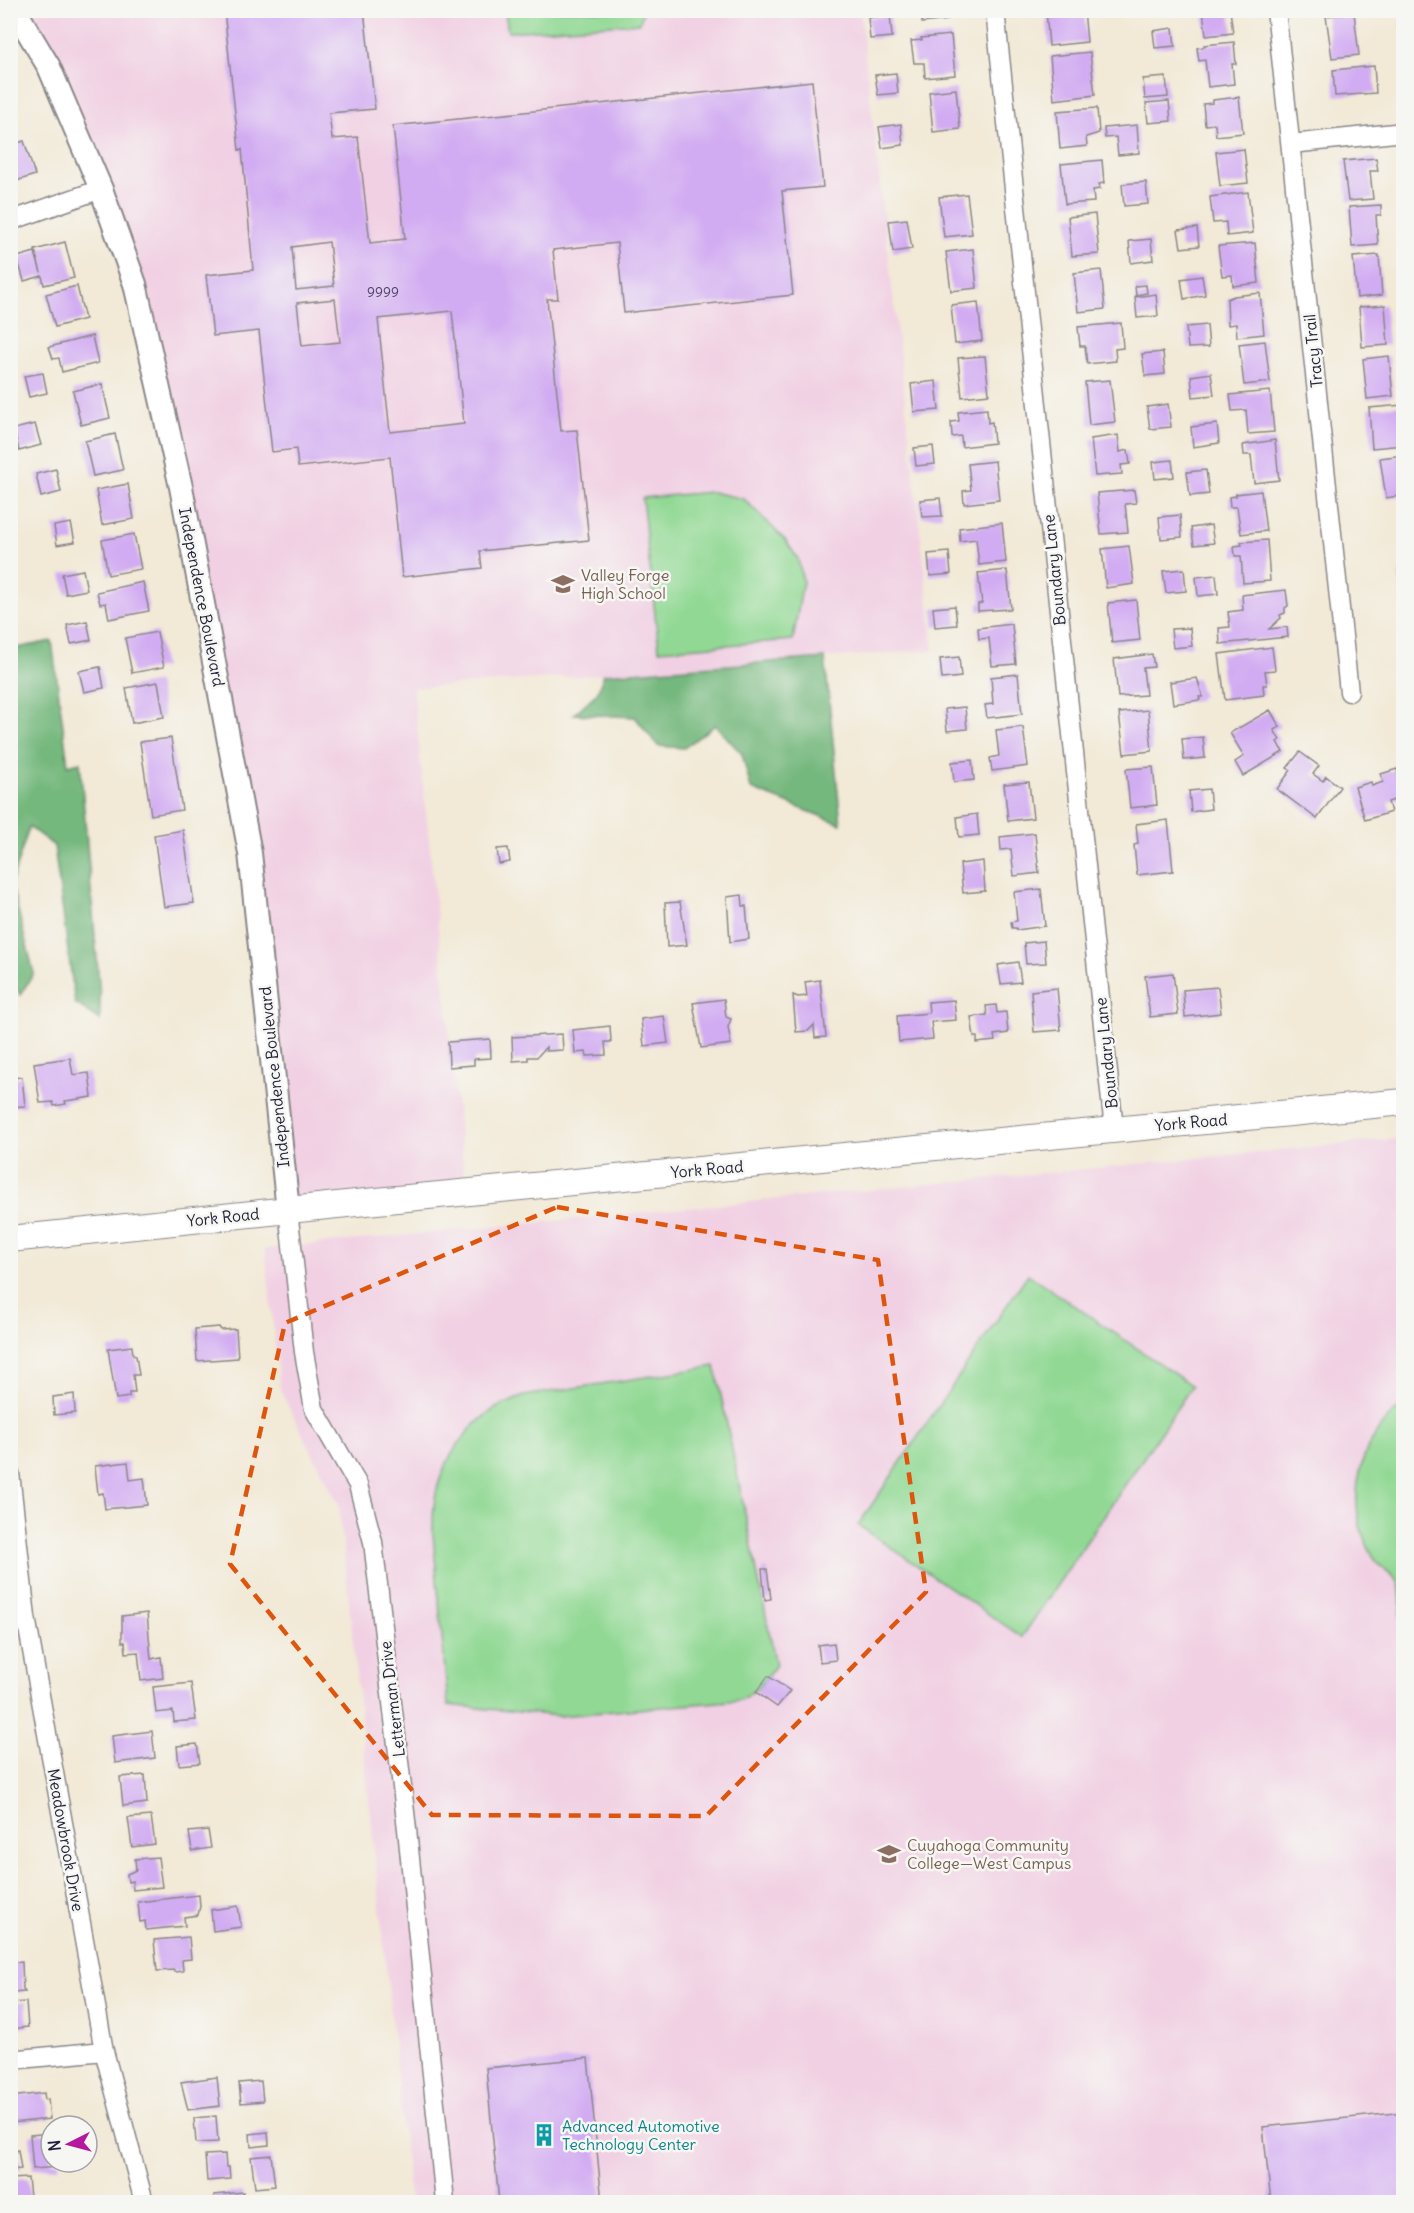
<svg xmlns="http://www.w3.org/2000/svg" width="1414" height="2213" font-family="Delius,sans-serif">
<style>
.built{fill:#f1d0e3}
.green{fill:#90d893;stroke:#597d67;stroke-width:1.5}
.forest{fill:#74b87d;stroke:#4b6d5c;stroke-width:1.5}
.building{fill:#d2acf2;fill-rule:evenodd}
.lines{fill:none;stroke-linecap:round;stroke-linejoin:round}
.minor-casing{stroke:#8a8688;stroke-width:21}
.tertiary-casing{stroke:#8a8688;stroke-width:26}
.secondary-casing{stroke:#8a8688;stroke-width:28}
.minor{stroke:#fff;stroke-width:18}
.tertiary{stroke:#fff;stroke-width:22}
.secondary{stroke:#fff;stroke-width:26}
.marked{fill:none;stroke:#de560e;stroke-width:4.5;stroke-dasharray:12 8;stroke-linejoin:round}
.labels{text-anchor:middle;dominant-baseline:central;stroke-width:5;stroke-linejoin:round;paint-order:stroke}
.number-label{font-size:14px;fill:#4e4469}
.street-label{font-size:16px;fill:#22223b;stroke:#f6f6f2}
.education-label{font-size:16px;fill:#785e54;stroke:#f6f6f2;text-anchor:start}
.culture-label{font-size:16px;fill:#0d838f;stroke:#f6f6f2;text-anchor:start}
</style>
<rect width="100%" height="100%" fill="#f6f6f2"/>
<filter id="ink" filterUnits="userSpaceOnUse"><feTurbulence type="fractalNoise" baseFrequency=".0167" numOctaves="2"/><feDisplacementMap in="SourceGraphic" scale="12" xChannelSelector="R" yChannelSelector="G"/><feConvolveMatrix kernelMatrix="1 2 1 2 8 2 1 2 1" color-interpolation-filters="sRGB"/></filter>
<filter id="wash" filterUnits="userSpaceOnUse"><feTurbulence type="fractalNoise" baseFrequency=".008" numOctaves="4" result="noise"/><feDisplacementMap in="SourceGraphic" scale="24" xChannelSelector="R" yChannelSelector="G"/><feGaussianBlur stdDeviation="1.35" result="paint"/><feColorMatrix in="noise" values="0 0 0 0 0 0 0 0 0 0 0 0 0 0 0 0 0 1.4 0 .05"/><feComposite in="paint" operator="in"/></filter>
<g filter="url(#wash)">
<rect width="100%" height="100%" fill="#f2e9d6"/>
<path class="built" d="M15 11H860L934 650 413 688 466 1192 288 1210 250 853 135 284Z
M1403 1138V2202H410L339 1505 280 1390 265 1249Z"/>
<path class="green" d="M505 11V10L643 11 640 23 508 32Z
M712 492 744 499 786 541 798 559 803 581 793 640 659 650 642 498Z
M1028 1274 1192 1386 1022 1637 858 1525Z
M715 1366 776 1665 761 1685 741 1700 559 1716 448 1705 433 1534C433 1525 433 1515 434 1506 438 1467 464 1427 498 1407 506 1403 516 1400 524 1396Z
M1403 1405 1404 1615H1401C1400 1606 1402 1590 1398 1582 1394 1575 1383 1569 1378 1563 1374 1558 1371 1552 1368 1547 1344 1499 1360 1436 1403 1405Z"/>
<path class="forest" d="M52 641 68 765 80 762 100 995V1020L75 1003 54 846 29 827 11 884 34 973 20 995 11 978V649Z
M825 658 841 824 751 789 742 754 715 725 684 748 658 746 635 717 574 714 597 693 604 674Z"/>
<g id="blocks">
<path class="building" d="M224 10H364L375 109 329 113 332 139 358 137 370 243 405 239 393 126 812 81 823 187 782 191 793 295 624 313 617 243 553 250 558 299H547L561 431 577 430 589 540 480 551 482 568 402 577 390 457 298 467 296 449 272 452 259 331 213 336 206 275 253 270 242 149 239 150ZM329 242 334 286 296 290 292 247ZM335 299 340 342 302 346 297 303ZM452 311 464 424 390 432 378 319Z
M921 10H947L948 20 922 23Z
M1046 10H1084L1087 42 1049 46Z
M1203 10H1230L1233 33 1206 36Z
M1399 10H1404V31H1402Z
M1354 13 1359 55 1332 58 1326 16Z
M890 15 892 37 870 39 868 18Z
M1173 28 1175 46 1155 48 1153 31Z
M951 35 955 75 925 78 924 63H914L911 41 922 40 921 38Z
M1234 42 1236 64H1232L1234 84 1208 87 1205 60 1199 61 1197 48 1204 47V45Z
M1090 52 1095 95 1054 100 1050 56Z
M1374 66 1376 93 1335 96 1333 70Z
M896 73 898 93 878 95 875 75Z
M1166 77 1168 97 1145 99 1143 79Z
M956 89 960 129 933 132 929 92Z
M1239 97 1243 133 1216 136 1215 124 1205 125 1203 104 1213 103V100Z
M1169 101 1171 121 1148 123 1146 103Z
M1097 108 1099 133 1086 137 1087 146 1060 149 1057 111Z
M901 124 903 145 882 148 879 127Z
M1137 125 1139 153 1118 155 1116 137 1105 138 1104 128Z
M24 141 35 175 10 183V145Z
M1244 149 1248 183 1220 186 1216 152Z
M1376 158 1378 171H1370L1373 199 1348 201 1343 161Z
M1102 160 1104 183 1099 184 1100 189 1093 190 1094 202 1065 204 1061 164Z
M1146 182 1148 204 1124 206 1122 184Z
M1248 192 1253 233 1227 236 1226 222 1213 223 1210 197Z
M967 194 972 234 944 237 939 197Z
M1381 205V215H1376L1378 245 1352 247 1349 207Z
M1095 214 1099 254 1072 256 1068 217Z
M907 219 912 249 893 252 889 221Z
M1197 228 1199 246 1181 248 1178 230Z
M1151 239 1153 260 1131 263 1129 241Z
M65 242 74 278 44 285 42 276 24 281 17 257 35 252 41 273 35 250Z
M1255 243 1259 283 1233 286 1232 275 1222 276 1218 246Z
M973 249 977 288 951 291 946 252Z
M1379 255 1382 295 1357 298 1353 257Z
M1101 270 1105 309 1078 312 1074 273Z
M1202 276 1205 295 1184 299 1181 279Z
M1146 285 1147 293 1136 295 1135 286Z
M77 286 85 319 55 327 46 294Z
M1260 293 1264 334 1237 337 1236 324 1228 325 1227 299 1234 296Z
M1156 294 1158 316 1137 318 1135 297Z
M978 302 982 341 955 344 951 305Z
M1385 305 1388 345 1362 347 1359 307Z
M1121 323 1123 348 1115 349 1116 361 1087 364 1085 346H1080L1078 327Z
M1207 325 1209 347 1188 348 1186 327Z
M92 336 98 363 62 372 59 358 53 359 49 347Z
M1265 341 1270 382 1244 385 1239 344Z
M1163 352 1165 374 1145 376 1142 354Z
M985 356 989 394 962 397 958 358Z
M1389 356 1393 396 1367 399 1363 359Z
M43 373 47 393 29 397 24 376Z
M1211 373 1214 395 1193 397 1191 376Z
M1110 380 1115 422 1089 425 1085 382Z
M936 381 939 410 914 412 911 384Z
M102 384 110 418 81 425 73 391Z
M1270 391 1274 432 1248 434 1246 410 1232 411 1230 395Z
M1168 404 1171 427 1150 429 1147 407Z
M1403 405 1404 445 1372 448 1369 408Z
M987 409 988 423 992 422 994 443 962 447 961 436 952 437 951 422 959 421 958 412Z
M35 424 41 445 19 451 14 429Z
M1217 424 1219 443 1193 447 1191 427Z
M115 434 123 470 93 476 85 441Z
M1118 435 1120 452 1128 450 1130 464 1121 465 1122 474 1095 476 1091 439Z
M1275 440 1279 480 1254 483 1251 455H1244L1243 445Z
M933 446 935 464 916 466 914 448Z
M1404 455V495L1386 498 1380 458Z
M1172 460 1174 477 1155 479 1153 462Z
M995 461 999 500 964 504 963 491 971 490 968 464Z
M56 469 61 492 41 497 36 474Z
M1206 470 1209 494 1190 496 1187 472Z
M128 484 134 519 102 525 96 490Z
M1134 490 1136 503 1125 504 1128 532 1101 534 1097 493Z
M1261 491 1266 531 1241 534 1237 507H1230L1229 497 1236 496V494Z
M940 498 942 516 922 517 920 500Z
M1180 515 1182 537 1161 539 1159 517Z
M71 523 75 542 57 545 54 526Z
M1002 523 1006 562 979 565 976 539 960 541 959 528Z
M1211 525 1214 543 1194 545 1191 528Z
M134 534 141 569 108 575 102 540Z
M1267 540 1270 581 1243 583 1241 556H1235L1234 546 1242 545 1241 542Z
M1129 546 1134 584 1106 588 1102 549Z
M949 552 951 574 930 576 928 554Z
M1184 569 1186 591 1166 593 1163 571Z
M83 570 87 590 66 594 62 574Z
M1007 570 1011 609 978 611V604L982 603 978 573Z
M1399 573H1404V601H1402Z
M1216 575 1218 594 1198 596 1196 577Z
M143 582 149 611 109 619 106 603 100 604 97 592Z
M1286 590 1288 606 1285 608V613L1280 615 1281 618 1269 629 1287 627 1288 637 1220 644 1219 628 1230 627 1228 612 1243 610 1242 595Z
M1136 600 1140 640 1112 643 1108 603Z
M955 606 957 625 935 627 933 608Z
M87 621 91 640 71 644 67 625Z
M1012 624 1016 664 992 666 989 638 979 639 978 628Z
M1190 628 1192 646 1173 648 1171 629Z
M157 632 164 667 132 673 125 638Z
M1272 647 1275 670 1265 671 1267 685H1263L1264 695 1225 700 1219 654Z
M1152 654 1154 667 1143 668 1146 695 1118 697 1114 659Z
M959 657 961 677 942 679 940 659Z
M100 667 104 688 84 692 79 671Z
M1018 674 1022 714 987 718 985 705 993 704 991 677Z
M1197 678 1203 697H1199L1200 700 1173 704 1170 682Z
M158 682 164 717 132 723 126 688Z
M965 707 967 729 947 731 945 709Z
M1148 710 1152 751 1124 754 1119 713Z
M1270 710 1280 727 1274 730 1280 740 1277 742 1283 752 1243 776 1235 762 1244 756 1230 733Z
M1023 727 1028 766 992 771 990 758 999 756 996 730Z
M1203 737 1205 758 1184 760 1182 739Z
M171 738 182 810 151 815 140 742Z
M1300 752 1319 766 1313 774 1323 781 1326 776 1340 787 1317 819 1277 789 1291 770 1287 768Z
M972 760 974 780 954 782 952 762Z
M1153 767 1157 805 1130 808 1126 769Z
M1397 769 1404 797 1388 802 1391 812 1365 820 1355 787 1371 782 1372 786 1383 782 1381 774Z
M1029 782 1033 818 1008 821 1004 784Z
M1209 789 1211 809 1191 812 1189 791Z
M977 814 979 835 959 837 957 817Z
M1168 820 1173 871 1137 875 1134 845 1138 844 1136 824Z
M183 830 194 903 164 907 154 835Z
M1035 833 1039 873 1014 876 1011 849 1001 850 1000 837Z
M508 848 510 862 499 864 497 849Z
M983 861 985 891 963 893 960 864Z
M1041 889 1045 926 1017 930 1016 928H1012L1011 922 1017 921 1014 892Z
M742 895 743 906H746L749 939 730 942 727 897Z
M680 902 687 945 667 947 665 903Z
M1044 941 1046 963 1026 964 1024 943Z
M1018 962 1021 982 1001 984 998 965Z
M1173 973 1178 1014 1150 1017 1145 976Z
M820 980 826 1037 815 1038 814 1025 808 1031 796 1032 793 995 798 997 807 996 805 982Z
M1218 987 1221 1013 1185 1017 1183 990Z
M1057 988 1061 1030 1034 1032 1031 991Z
M724 999 726 1017 731 1019 728 1027 731 1044 701 1048 693 1003Z
M954 1000 956 1020 931 1022 933 1039 899 1042 897 1016 929 1013 928 1002Z
M996 1005 997 1013 1006 1012 1008 1033 994 1035 995 1041 977 1043V1037H974L971 1017 987 1015 986 1006Z
M664 1016 668 1043 644 1046 641 1019Z
M610 1026 611 1042H605L606 1055 587 1056 586 1052 575 1053 573 1030Z
M562 1034 563 1050 546 1051V1047L537 1057H528V1060L513 1061 512 1037Z
M490 1039 491 1058 474 1059V1065L449 1067 448 1042Z
M70 1058 73 1075 89 1073 92 1097 65 1101 66 1104 54 1106 53 1102 40 1103 34 1063Z
M22 1077 25 1106 10 1107V1078Z
M219 1327 221 1330 236 1329 238 1358 197 1361 195 1329Z
M132 1346 133 1355 136 1356 139 1375H133L135 1393H129V1397L116 1399 108 1349Z
M74 1394 75 1413 54 1415 53 1397Z
M128 1462 130 1480 144 1478 147 1505 105 1509 103 1493 98 1494 95 1466Z
M762 1569H767L771 1599 765 1600Z
M147 1613 151 1659 161 1657 163 1678 141 1681 138 1652 126 1653 125 1642H122V1616Z
M834 1643 836 1660 820 1662 818 1645Z
M768 1676 790 1691 777 1707 756 1692Z
M191 1683 196 1720 174 1722 173 1711 156 1713 153 1687Z
M152 1731 155 1758 115 1763 112 1736Z
M197 1744 200 1763 179 1765 177 1746Z
M145 1775 147 1803 123 1806 120 1777Z
M151 1816 155 1844 132 1847 128 1818Z
M208 1830 211 1848 192 1851 189 1832Z
M158 1857 162 1887 133 1890 132 1881 128 1882 127 1874 136 1870 135 1859Z
M199 1895 200 1906 198 1915 184 1917 185 1926 146 1930 145 1921 140 1922 138 1902Z
M238 1906 241 1927 213 1931 211 1910Z
M10 1935 14 1952 10 1953Z
M189 1937 191 1959 182 1960 183 1971 174 1972V1970L157 1971 154 1940Z
M22 1962 23 1989 25 1992 10 1993V1963Z
M26 2002 28 2027 10 2029V2003Z
M588 2058 602 2202H499L486 2068Z
M217 2077 220 2106 188 2110 181 2082Z
M261 2081 263 2101 241 2103 239 2083Z
M44 2093 45 2100 48 2099 50 2119 11 2123 10 2097Z
M1404 2112V2202H1271L1263 2127Z
M216 2116 218 2142 196 2143 194 2118Z
M268 2132 269 2145 251 2147 250 2134Z
M51 2133V2162H59V2167L33 2169 30 2135Z
M18 2150 21 2169 10 2170V2151Z
M225 2154 226 2167H229L230 2179 207 2181 205 2155Z
M271 2155 275 2186 255 2188 251 2157Z
M28 2178 30 2197 10 2199V2179Z
M243 2192 244 2202H214V2195Z
M41 2197V2202H30V2198Z"/>
</g>
</g>
<g filter="url(#ink)">
<use href="#blocks" fill-opacity="0" stroke="#8a8688" stroke-width="1.5"/>
<g class="lines">
<g class="minor-casing">
<path id="minor" d="M995 10 1114 1129
M1276 10 1349 692
M1291 144 1404 132
M10 221 101 189
M288 1210 304 1352 314 1409 358 1485 373 1542 407 1829 445 2202
M10 1473 26 1617 104 2051 144 2202
M10 2060 104 2051"/>
</g>
<g class="tertiary-casing">
<path id="tertiary" d="M15 10 49 67 101 189 135 284 181 487 250 853 288 1210"/>
</g>
<g class="secondary-casing">
<path id="secondary" d="M10 1239 366 1202 1404 1102"/>
</g>
<use href="#minor" class="minor"/>
<use href="#tertiary" class="tertiary"/>
<use href="#secondary" class="secondary"/>
</g>
</g>
<path class="marked" d="M557 1207 878 1260 926 1592 706 1816 432 1815 230 1564 285 1323Z"/>
<defs>
<g id="school-bare" transform="scale(1.8)"><path d="M0-5L7-2L0 1L-7-2ZM-4 1L0 2.5L4 1V4Q0 6-4 4Z" fill="#8d6e63" stroke="#f6f6f2" stroke-width="2.5" paint-order="stroke"/></g>
<g id="university-bare" transform="scale(1.8)"><path d="M0-5L7-2L0 1L-7-2ZM-4 1L0 2.5L4 1V4Q0 6-4 4Z" fill="#8d6e63" stroke="#f6f6f2" stroke-width="2.5" paint-order="stroke"/></g>
<g id="building-bare" transform="scale(1.8)"><path d="M-4-6H4V6H1V3H-1V6H-4ZM-2.5-4.3h1.7v1.8h-1.7ZM.8-4.3h1.7v1.8H.8ZM-2.5-1h1.7V.8h-1.7ZM.8-1h1.7V.8H.8Z" fill="#0f9aa8" stroke="#f6f6f2" stroke-width="2.5" paint-order="stroke"/></g>
</defs>
<g fill-rule="evenodd">
<use href="#school-bare" x="563" y="584"/>
<use href="#university-bare" x="889" y="1854"/>
<use href="#building-bare" x="544" y="2135"/>
</g>
<g class="labels">
<g class="number-label">
<text x="383" y="292">9999</text>
</g>
<g class="street-label">
<text transform="translate(1313 351) rotate(-96)">Tracy Trail</text>
<text transform="translate(1054 570) rotate(-96)">Boundary Lane</text>
<text transform="translate(202 597) rotate(79)">Independence Boulevard</text>
<text transform="translate(1106 1053) rotate(-96)">Boundary Lane</text>
<text transform="translate(274 1077) rotate(-96)">Independence Boulevard</text>
<text transform="translate(1191 1122) rotate(-5)">York Road</text>
<text transform="translate(707 1169) rotate(-5)">York Road</text>
<text transform="translate(223 1217) rotate(-6)">York Road</text>
<text transform="translate(392 1699) rotate(-97)">Letterman Drive</text>
<text transform="translate(66 1840) rotate(80)">Meadowbrook Drive</text>
</g>
<g class="education-label">
<text x="581" y="575">Valley Forge<tspan x="581" dy="18">High School</tspan></text>
<text x="907" y="1845">Cuyahoga Community<tspan x="907" dy="18">College—West Campus</tspan></text>
</g>
<g class="culture-label">
<text x="562" y="2126">Advanced Automotive<tspan x="562" dy="18">Technology Center</tspan></text>
</g>
</g>
<rect width="1414" height="2213" fill="none" stroke="#f6f6f2" stroke-width="36"/>
<g transform="translate(69 2144) rotate(264)"><circle r="28" fill="#f6f6f2" stroke="#a1a1a9" stroke-width="1.5"/>
<path d="M0-4.5L10 22L0 15L-10 22Z" fill="#b5179e"/>
<text y="-9" font-size="16" font-weight="bold" text-anchor="middle" fill="#22223b">N</text>
</g>
</svg>
